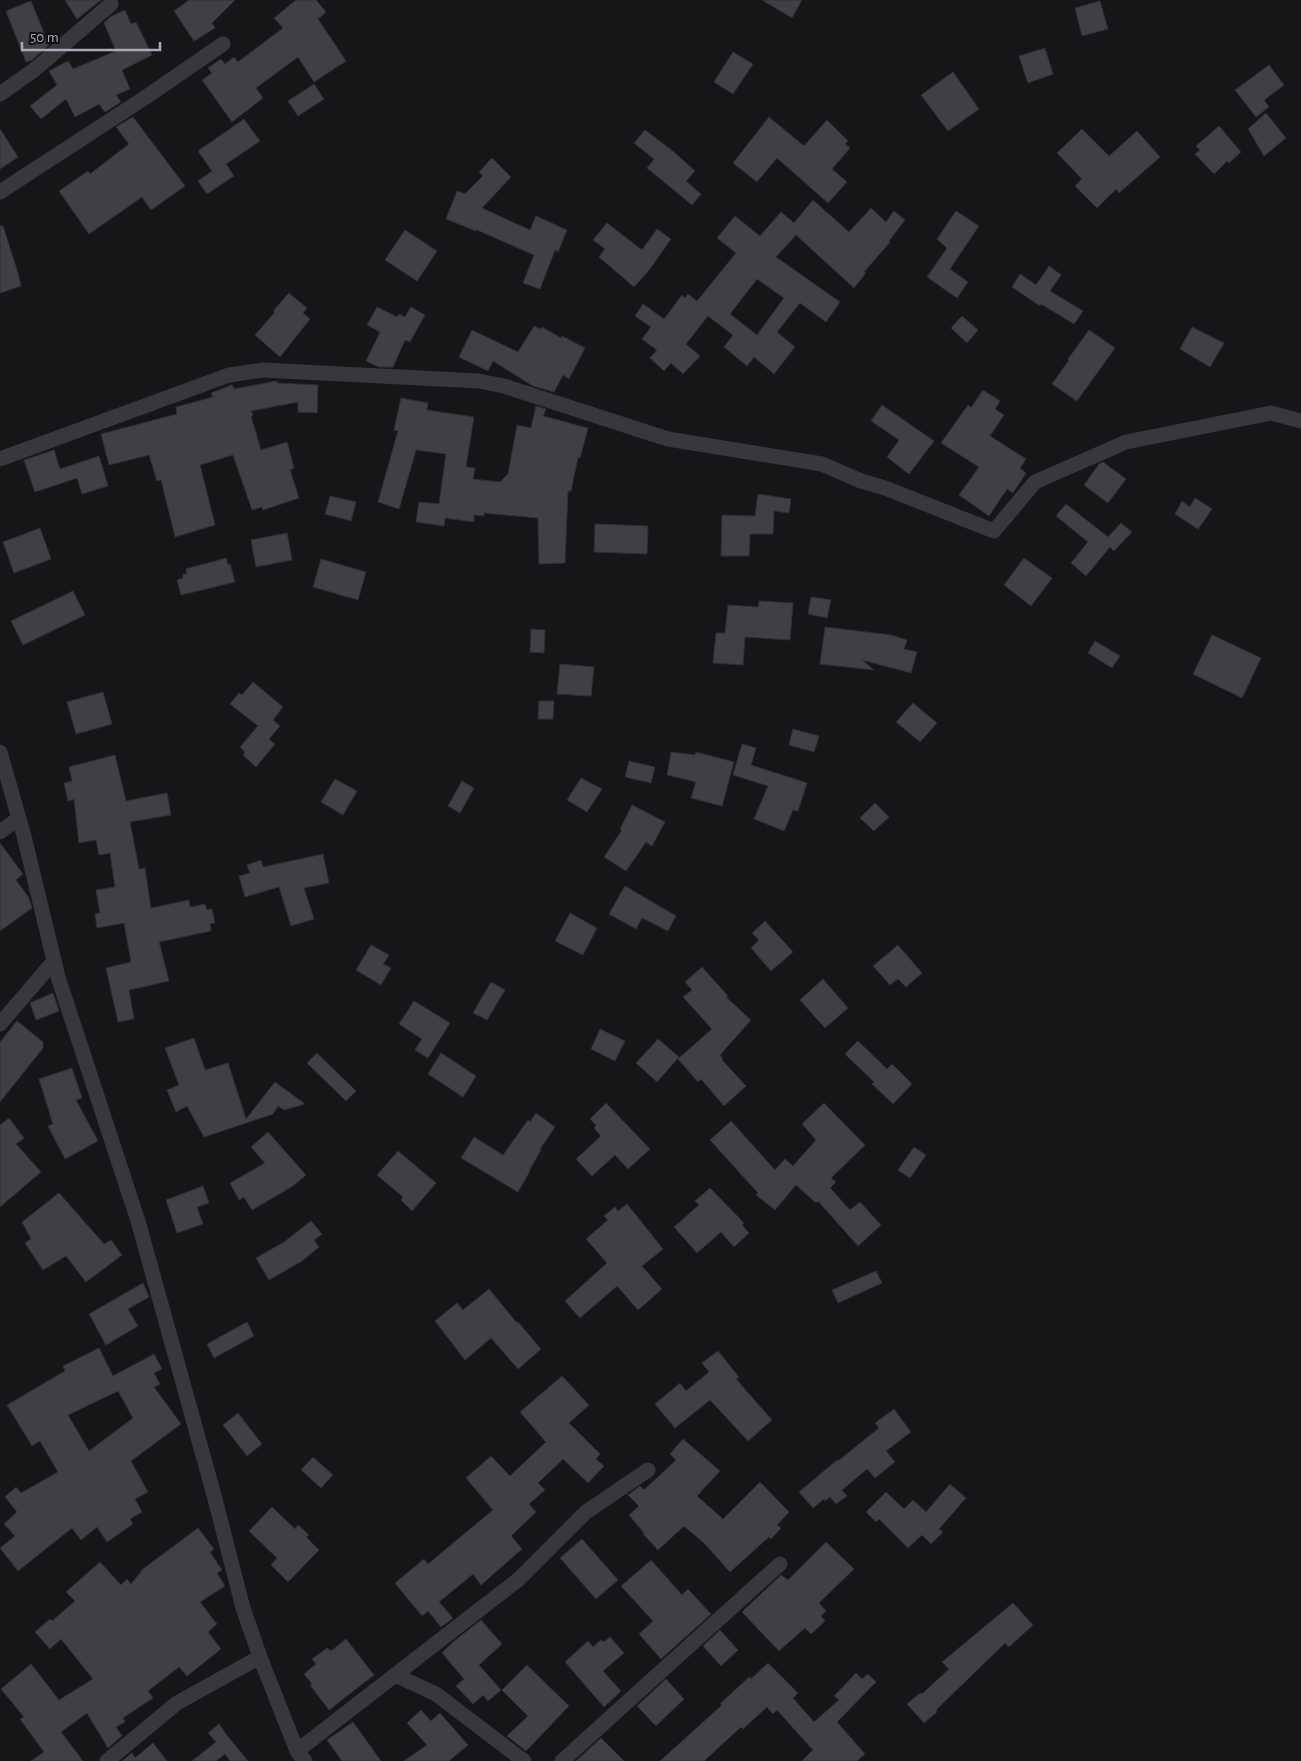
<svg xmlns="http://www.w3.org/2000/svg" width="1301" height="1761" font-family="'Alegreya Sans',sans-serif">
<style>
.building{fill:#404044;stroke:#303033;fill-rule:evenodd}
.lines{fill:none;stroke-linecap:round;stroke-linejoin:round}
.street{stroke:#37373c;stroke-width:15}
</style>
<rect width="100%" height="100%" fill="#161517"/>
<path class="building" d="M65 0H101L77 19Z
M189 0H235L212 23 215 28 194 41 174 11Z
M296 0H316L326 12 318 19 346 61 314 82 298 57 256 88 263 98 232 122 202 80 212 73 208 68 221 59 225 64 234 57 238 62 283 28 274 18Z
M762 0H802L792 18Z
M31 1 49 45 32 60 26 62 6 11Z
M1100 1 1108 29 1082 36 1075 8Z
M125 10 131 24 136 22 152 55 122 70 130 89 116 95 121 102 105 112 99 104 75 117 66 99 41 119 30 106 57 85 49 71 68 61 73 69 116 51 104 23 110 17Z
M1045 48 1053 74 1028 83 1019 56Z
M733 52 753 64 733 94 714 82Z
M1269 65 1284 85 1264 100 1269 107 1256 117 1235 90Z
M953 72 979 109 948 131 921 95Z
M314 84 324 99 298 116 288 101Z
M1266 113 1286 138 1264 156 1248 129Z
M133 117 185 186 151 210 142 197 89 234 59 191 88 171 90 174 129 144 116 127Z
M769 117 804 146 827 120 848 141 845 144 850 148 832 169 847 182 828 203 777 158 757 182 733 163Z
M244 119 260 141 226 164 234 176 207 194 198 181 212 171 198 151Z
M1219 126 1241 152 1229 163 1227 161 1214 174 1195 154 1200 150 1196 146Z
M0 129 18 157 0 169Z
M1082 129 1109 156 1137 131 1160 157 1119 193 1116 189 1097 208 1075 186 1082 179 1057 153Z
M645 130 674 152 695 171 686 181 701 194 692 205 647 168 654 159 634 143Z
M492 158 511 177 482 208 530 230 536 216 567 230 558 252 555 250 540 289 523 283 534 255 477 230 476 231 446 219 457 191 465 194 483 176 479 172Z
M813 200 849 232 871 208 886 222 894 211 905 220 889 241 890 242 864 272 866 273 854 288 796 235 776 257 840 302 826 322 800 303 777 332 795 347 774 374 754 357 747 366 724 347 733 335 708 316 686 344 700 356 683 374 671 363 664 371 650 358 657 350 642 339 651 327 635 316 643 304 664 319 682 295 685 298 688 294 697 301 736 253 717 238 735 216 760 236 781 212 794 223ZM757 279 784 298 757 335 730 314Z
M956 211 979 226 950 269 968 282 957 298 927 277 947 248 937 239Z
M607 223 642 250 657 229 671 239 650 269 634 287 599 257 605 249 593 240Z
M0 226H3L18 273 21 286 0 293Z
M405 230 437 251 417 281 385 260Z
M1049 266 1061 275 1050 291 1083 311 1074 324 1041 304 1040 306 1012 287 1020 274 1036 285Z
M289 293 307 308 303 313 310 319 280 357 255 335 275 312 273 311Z
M377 307 397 317 399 314 405 317 411 307 425 315 410 342 405 340 393 367H379L366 361 380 332 367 325Z
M962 316 978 330 967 343 951 328Z
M534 326 540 329 542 327 561 338 562 336 585 348 569 379 563 375 554 392 533 386 493 361 488 371 459 357 472 330 518 352Z
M1192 327 1224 343 1210 367 1180 349Z
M1089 330 1115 348 1077 401 1052 384 1069 360 1068 359Z
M276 381 277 383 318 385 317 413 298 412V402L251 411 253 415 251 416 261 450 287 442 294 468 290 470 299 498 263 510 262 507 252 510 233 455 200 465 215 525 175 537 161 480 157 481 149 455 109 465 101 434 177 414 176 407 213 397 211 393 232 385 234 389Z
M983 390 1000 401 995 409 1004 415 990 436 1026 459 1020 468 1026 473 1013 493 1007 489 989 516 959 495 979 467 941 443 968 405 971 408Z
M401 398 428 403 427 410 474 417 466 467 475 468 473 479 500 482 508 474 517 425 531 428 536 406 546 409 543 416 588 428 580 458 578 457 571 491H568L565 563 539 564 538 518 484 513V516L474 515V522L445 518 444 526 416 522 419 502 439 504 446 454 416 450 399 509 378 502 398 431 394 430Z
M882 405 934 441 909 474 887 457 899 440 871 421Z
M54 450 60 469 99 456 108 486 82 494 77 478 35 492 24 460Z
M1103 462 1126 479 1108 503 1084 485 1099 464Z
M758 494 791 499 789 513 774 511 773 534H750L749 556H721L722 515 755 516Z
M330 496 356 502 351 521 325 514Z
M1195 498 1212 509 1198 529 1175 514 1182 501 1190 507Z
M1066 504 1108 537 1121 523 1132 532 1114 551 1110 547 1086 576 1071 563 1088 542 1056 516Z
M595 524 648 526 647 554 594 552Z
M40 528 51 559 14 573 3 542Z
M287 533 292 560 256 567 251 540Z
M226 558 228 565 230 564 235 582 181 595 177 580 183 578V574H187L186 569Z
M1024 558 1052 578 1031 606 1004 585Z
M321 559 366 572 358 600 313 587Z
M73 591 85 615 23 645 11 621Z
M811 597 831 600 827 618 808 614Z
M759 601 793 603 790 640 745 637 743 665 713 663 716 633H725L728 605 758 607Z
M825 627 891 635 907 640 904 649 917 652 911 673 862 660 874 670 820 664Z
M531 629 545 630 544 653 530 652Z
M1212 635 1261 658 1242 698 1193 674Z
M1095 641 1120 656 1112 668 1088 653Z
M560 664 594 667 591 696 557 694Z
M253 682 283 707 273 720 280 726 269 739 275 744 256 767 243 755 245 752 240 747 258 726 230 704 239 693 242 695Z
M103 692 112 724 76 734 67 702Z
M539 701H554L553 719H538Z
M913 703 937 723 920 742 896 722Z
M793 729 819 736 814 752 789 745Z
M742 744 756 748 751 765 807 783 798 811 793 810 784 831 754 819 768 786 733 775Z
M671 752 695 755 696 752 734 762 722 806 691 798 696 782 667 775Z
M115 755 126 801 167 793 171 815 130 822 139 869 145 868 151 908 189 900 190 907 205 904 207 910 212 909 215 923 210 924 211 931 159 942 169 981 129 990 134 1019 118 1022 106 968 131 962 124 923 97 928 95 914 100 913 96 890 115 887 110 853 99 855 96 840 79 843 74 799 68 801 64 783 72 781 69 767Z
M629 761 655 767 651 783 625 777Z
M581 778 602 789 587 812 567 800Z
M335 779 357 791 343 815 321 802Z
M462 781 474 788 460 813 448 806Z
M875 803 889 817 874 831 860 818Z
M632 805 665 822 652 846 646 842 626 871 604 857 622 830 620 829Z
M0 843 23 874 16 880 29 898 32 908 0 931Z
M323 854 329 883 304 888 314 919 291 926 279 887 245 897 239 876 250 873 247 865 261 860 263 867Z
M625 886 676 916 668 931 642 918 636 929 609 914Z
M570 913 597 928 583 955 555 941Z
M765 921 793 952 771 971 751 948 759 940 752 933Z
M371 945 389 955 383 964 391 968 381 985 356 970Z
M898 945 922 973 906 987 898 979 890 985 873 966Z
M702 967 728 996 726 997 751 1020 720 1055 723 1059 722 1060 746 1086 724 1106 701 1079 698 1082 678 1059 712 1029 683 997 692 990 685 982Z
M823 979 848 1008 825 1028 800 1000Z
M491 982 505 990 487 1020 473 1013Z
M53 993 59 1011 36 1020 30 1003Z
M414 1001 450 1023 428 1058 415 1050 422 1039 399 1024Z
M17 1021 43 1042V1048L0 1102V1042Z
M600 1029 625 1041 615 1061 591 1049Z
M194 1038 205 1070 228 1063 246 1119 275 1082 305 1104 284 1110 278 1106 273 1114 204 1137 187 1106 176 1112 167 1090 179 1085 165 1048Z
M658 1039 679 1057 657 1082 636 1063Z
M858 1041 887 1069 892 1064 912 1084 893 1104 872 1084 874 1082 845 1054Z
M317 1053 356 1091 346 1101 307 1063Z
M441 1053 476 1076 463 1097 428 1074Z
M72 1068 82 1098 76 1100 98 1141 65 1159 48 1126 53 1124 39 1079Z
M606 1103 650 1149 628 1169 615 1155 592 1176 576 1159 601 1136 594 1128 596 1125 590 1119Z
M824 1103 865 1145 831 1178 836 1182 830 1188 850 1210 860 1202 881 1225 858 1246 818 1201 816 1203 796 1185 775 1210 756 1195 758 1193 710 1140 731 1121 775 1170 785 1159 793 1166 816 1140 802 1124Z
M536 1113 555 1127 540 1149 541 1150 529 1171H530L518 1192 461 1158 474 1137 503 1155 528 1120 530 1122Z
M9 1118 24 1138 16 1144 41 1172 0 1207V1125Z
M268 1132 306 1175 293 1186 252 1210 244 1197 239 1200 230 1183 265 1163 251 1147Z
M914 1147 926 1155 910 1178 898 1170Z
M398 1151 436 1183 412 1211 401 1200 403 1197 377 1175Z
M203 1186 209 1203 197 1207 203 1224 177 1233 166 1200Z
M710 1188 744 1223 742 1225 749 1233 734 1247 721 1232 697 1253 674 1227 699 1205 695 1201Z
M59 1193 104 1244 111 1240 122 1255 86 1282 66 1256 43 1270 25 1243 31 1239 22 1222Z
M627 1204 663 1249 642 1266 662 1289 638 1310 617 1286 580 1318 565 1301 607 1263 586 1239 608 1220 604 1216 615 1207 618 1211Z
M311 1221 322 1234 314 1240 319 1247 302 1261 269 1280 256 1258 284 1242Z
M876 1271 882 1283 838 1303 832 1290Z
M143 1283 149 1297 128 1309 138 1326 106 1345 89 1314Z
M489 1289 517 1323 518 1322 541 1349 518 1369 491 1338 465 1360 435 1321 457 1303 463 1310Z
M247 1322 254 1336 214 1358 207 1344Z
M99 1348 113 1376 154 1354 162 1369 154 1373 160 1384 154 1387 181 1424 131 1461 148 1492 135 1499 142 1512 130 1519 133 1524 107 1542 97 1527 81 1540 72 1528 18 1571 0 1548 15 1536 4 1524 17 1512 5 1497 16 1487 21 1493 58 1472 40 1441 32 1446 7 1405 65 1371 63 1366ZM118 1391 133 1418 89 1451 68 1415Z
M718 1351 739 1377 736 1379 772 1420 748 1441 710 1400 675 1428 655 1404 680 1383 686 1391 709 1372 702 1363Z
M562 1376 589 1405 569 1423 600 1454 596 1459 604 1466 588 1483 563 1459 538 1483 545 1490 529 1504 536 1512 511 1536 522 1549 481 1585 473 1574 439 1602 453 1618 441 1627 428 1611 422 1616 395 1583 424 1559 428 1564 493 1510 466 1478 491 1456 510 1476 546 1442 520 1412Z
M894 1409 911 1432 886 1451 895 1462 875 1478 867 1469 842 1490 847 1496 836 1504 830 1497 825 1501 824 1499 813 1508 799 1492 837 1460 838 1461 879 1428 875 1423Z
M238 1413 262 1444 247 1456 223 1425Z
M683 1439 720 1471 697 1496 723 1519 760 1482 789 1512 777 1525 781 1528 771 1539 769 1537 730 1572 704 1543 684 1526 658 1550 643 1534 644 1533 629 1515 639 1506 628 1495 640 1486 644 1490 676 1460 670 1454Z
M313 1457 333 1475 321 1488 301 1470Z
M950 1484 966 1498 939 1529 943 1532 931 1544 922 1535 908 1548 879 1519 876 1522 866 1512 886 1492 904 1509 913 1500 926 1512Z
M272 1507 295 1529 298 1525 309 1535 306 1537 319 1550 288 1582 271 1565 277 1558 249 1531Z
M198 1528 214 1549 210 1552 222 1570 217 1573 225 1586 200 1602 217 1624 208 1632 221 1649 187 1676 179 1667 148 1691 153 1698 123 1718 125 1722 116 1727 122 1736 108 1748 87 1713 61 1732 83 1761H31L44 1752 20 1719 24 1717 1 1689 31 1664 59 1700 93 1679 61 1639 50 1649 35 1632 50 1619 52 1621 75 1601 66 1592 100 1562 121 1585 127 1579 131 1584 143 1569Z
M582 1539 618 1580 596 1599 560 1558Z
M826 1542 854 1569 819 1603 826 1611 821 1616 825 1621 811 1634 805 1628 779 1651 742 1612 781 1575 788 1580Z
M651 1560 682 1595 688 1589 711 1614 661 1659 639 1634 653 1621 621 1586Z
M1013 1603 1033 1625 1009 1647 1005 1643 936 1710 937 1712 924 1723 907 1704 920 1693 922 1694 949 1669 942 1662Z
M481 1620 502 1644 479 1665 501 1690 488 1701 483 1695 473 1704 456 1686 464 1679 442 1653 453 1642Z
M720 1630 738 1650 721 1666 703 1646Z
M610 1637 624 1653 603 1671 621 1691 604 1707 565 1662 588 1641 593 1647 601 1640 604 1642Z
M346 1639 374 1675 329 1710 310 1685 312 1684 304 1674 316 1664 312 1659 327 1648 331 1651Z
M768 1663 798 1693 793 1698 814 1722 839 1700 834 1696 856 1673 862 1679 868 1674 876 1682 837 1722 865 1754 857 1761H802L813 1750 777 1710 773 1714 767 1707 743 1729 741 1727 704 1761H660L722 1705 720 1704 749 1677 751 1679Z
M527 1665 569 1706 526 1751 507 1736 528 1716 502 1690Z
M666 1679 684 1699 656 1726 637 1706Z
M421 1710 431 1721 440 1713 468 1745 449 1761H404L427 1745 407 1723Z
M353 1722 381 1761H342L327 1740Z
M219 1724 226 1734 248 1761H230L225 1754 216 1761H192L216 1742 208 1733Z
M601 1738 624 1761H576Z
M153 1743 167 1761H122L132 1753 135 1758Z"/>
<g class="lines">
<path class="street" d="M0 94 34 70 111 4
M0 192 146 97 223 44
M0 459 229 375 263 370 479 381 504 386 668 439 822 464 861 481 885 488 994 531 1035 482 1126 442 1271 413 1301 421
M0 752 24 836 58 977 138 1221 214 1495 243 1608 260 1657 297 1751 305 1761
M0 832 19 818
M0 1024 54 961
M395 1675 436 1694 524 1761
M297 1751 519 1579 586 1512 648 1470
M107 1761 177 1703 260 1657
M562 1761 780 1564"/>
</g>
<path d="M22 42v8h138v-8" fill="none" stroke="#a8abb7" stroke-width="2.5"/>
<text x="30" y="42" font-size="15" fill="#a8abb7" stroke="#111012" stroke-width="4" paint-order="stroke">50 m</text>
</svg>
